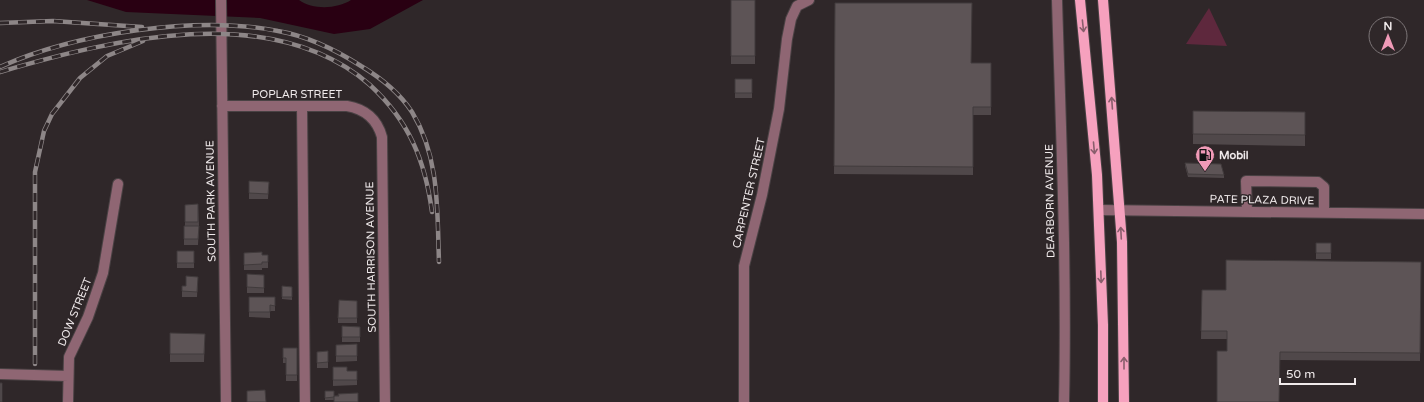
<svg xmlns="http://www.w3.org/2000/svg" width="1424" height="402" font-family="'Varela Round',sans-serif">
<style>
.green{fill:#5e283d}
.water{fill:#290012}
.lines{fill:none;stroke-linecap:round;stroke-linejoin:round}
.minor-casing{stroke:#4a4244;stroke-width:12}
.major-casing{stroke:#4a4244;stroke-width:12}
.minor{stroke:#8f6673;stroke-width:10}
.major{stroke:#f6a1be;stroke-width:10}
.rail-casing{stroke:#8d8687;stroke-width:4.5}
.rail{stroke:#2f2729;stroke-width:3;stroke-dasharray:9;stroke-linecap:butt}
.wall{fill:#50484a}
.building{fill:#5d5456;stroke:#413b3c}
.oneway{stroke:#895e6c}
.labels{text-anchor:middle;dominant-baseline:central;stroke-width:3;stroke-linejoin:round;paint-order:stroke}
.street-label{font-size:11px;fill:#f0eaeb;stroke:#2f2729}
.poi-label{font-size:11px;font-weight:bold;fill:#f0eaeb;stroke:#2f2729;text-anchor:start}
</style>
<rect width="100%" height="100%" fill="#2f2729"/>
<path class="green" d="M1209 8 1227 46 1186 44Z"/>
<path class="water" d="M87 0H299C313 10 337 9 351 0H423L370 29 334 34 260 18 126 12Z"/>
<g class="lines">
<g class="minor-casing">
<path id="minor" d="M221 0 226 402
M1057 0C1061 134 1067 268 1064 402
M222 106H347C365 109 377 119 382 137L385 402
M302 106 305 402
M1099 210 1424 214
M1247 211 1246 181 1318 182 1324 187V212
M0 374 68 376
M68 402 69 357 88 317 103 273 118 184
M744 402V266L762 195 779 109 787 39 791 19 797 6 809 0"/>
</g>
<g class="major-casing">
<path id="major" d="M1080 0 1097 175 1103 325V402
M1103 0 1122 242 1124 402"/>
</g>
<use href="#minor" class="minor"/>
<use href="#major" class="major"/>
<g class="rail-casing">
<path id="rail" d="M0 23 53 21 142 27
M0 67C75 33 197 15 278 31 307 36 336 50 361 66 381 78 399 92 412 112 440 158 437 210 439 262
M0 72C113 39 272 0 370 85 409 121 425 160 432 212
M35 364V172L44 131 52 114 80 78 107 56 143 41"/>
</g>
<use href="#rail" class="rail"/>
</g>
<path class="wall" d="M731 0H755V64H731Z
M835 3 971 63H991V115H973V175L834 174Z
M752 79V98H735V93Z
M1193 111 1305 112V146L1193 144Z
M1185 163 1224 175V178L1188 177 1185 166Z
M249 181 269 182 268 199H249Z
M198 204 199 226 198 245H184V226H185V205Z
M1316 243H1331V259H1316Z
M177 251H194V268H177Z
M244 253 262 255 268 262V268H262V270H244Z
M1421 262 1420 361 1280 360 1227 351V339H1201L1202 290H1226Z
M247 274 264 275V293H247Z
M198 277 197 297H182V286H186Z
M282 286 292 287V300L282 299Z
M249 297H275V311H270V318L249 317Z
M357 301V323H338V318Z
M342 326 360 327V342H342Z
M170 333 205 334 204 362H170Z
M336 345 357 356V361L336 362Z
M283 348H297V381H286V363H283Z
M328 351V368H317V352Z
M333 367 357 380V385L333 386Z
M325 391 334 396 358 393 334 400H325Z"/>
<path class="building" d="M731 0H755V56H731Z
M835 3H972L971 63H991V107H973V167L834 166Z
M735 79H752V93H735Z
M1193 111 1305 112V135L1193 134Z
M1185 163 1221 164 1224 175 1188 174Z
M249 181 269 182 268 194 249 193Z
M198 204V222H185V205Z
M184 226H199L198 239H184Z
M1316 243H1331V253H1316Z
M177 251H194V263H177Z
M262 252V255H268V262H262V264L244 265V253Z
M1226 260 1421 262 1420 353 1280 352 1279 402H1217V351H1227V331H1201L1202 290H1226Z
M247 274 264 275V288L247 287Z
M186 276 198 277 197 292 182 291V286H186Z
M282 286 292 287V297H282Z
M249 297H275V306L270 305V312H249Z
M339 300 357 301V318H338Z
M342 326 360 327V337H342Z
M170 333 205 334 204 354H170Z
M357 344V356H336V345Z
M283 348H297V375H286V358H283Z
M328 351V362L317 363V352Z
M333 367H347V371H357V380H333Z
M0 383H2V402H0Z
M265 390 266 402H247V391Z
M325 391H334V397L325 398Z
M358 393V402H334V396H339L338 394Z"/>
<defs><path id="oneway-shaft" d="M-6 0H5M1.5-3L5.5 0L1.5 3" fill="none" stroke-width="1.6" stroke-linecap="round" stroke-linejoin="round"/></defs>
<g class="oneway">
<use href="#oneway-shaft" transform="translate(1083 26) rotate(84)"/>
<use href="#oneway-shaft" transform="translate(1112 103) rotate(-94)"/>
<use href="#oneway-shaft" transform="translate(1094 148) rotate(85)"/>
<use href="#oneway-shaft" transform="translate(1121 233) rotate(-93)"/>
<use href="#oneway-shaft" transform="translate(1101 277) rotate(88)"/>
<use href="#oneway-shaft" transform="translate(1124 363) rotate(-90)"/>
</g>
<defs>
<g id="fuel-pin" transform="scale(1)"><path d="M0 17L-7.5 6A9.5 9.5 0 1 1 7.5 6Z" fill="#f09ab7" stroke="#2f2729"/><path d="M-5.5-6h7V0h2V4h1.3V-2.5L3-4.5l.8-.8L6-3V5H2.5V1h-1V6h-7ZM-4.2-4.7v3.2H.2V-4.7Z" fill="#111"/></g>
</defs>
<g fill-rule="evenodd">
<use href="#fuel-pin" x="1205" y="155"/>
</g>
<g class="labels">
<g class="street-label">
<text x="297" y="94">POPLAR STREET</text>
<text transform="translate(749 193) rotate(-77)">CARPENTER STREET</text>
<text transform="translate(1262 200) rotate(1)">PATE PLAZA DRIVE</text>
<text transform="translate(211 201) rotate(-91)">SOUTH PARK AVENUE</text>
<text transform="translate(1050 201) rotate(-91)">DEARBORN AVENUE</text>
<text transform="translate(371 257) rotate(-91)">SOUTH HARRISON AVENUE</text>
<text transform="translate(75 312) rotate(-68)">DOW STREET</text>
</g>
<g class="poi-label">
<text x="1219" y="155">Mobil</text>
</g>
</g>
<g transform="translate(1388 36)"><circle r="19" fill="#2f2729" stroke="#7c7577"/>
<path d="M0-3L7 15L0 10L-7 15Z" fill="#f09ab7"/>
<text y="-6" font-size="11" font-weight="bold" text-anchor="middle" fill="#f0eaeb">N</text>
</g>
<path d="M1280 378v6h75v-6" fill="none" stroke="#f0eaeb" stroke-width="2"/>
<text x="1286" y="378" font-size="12" fill="#f0eaeb" stroke="#2f2729" stroke-width="3" paint-order="stroke">50 m</text>
</svg>
